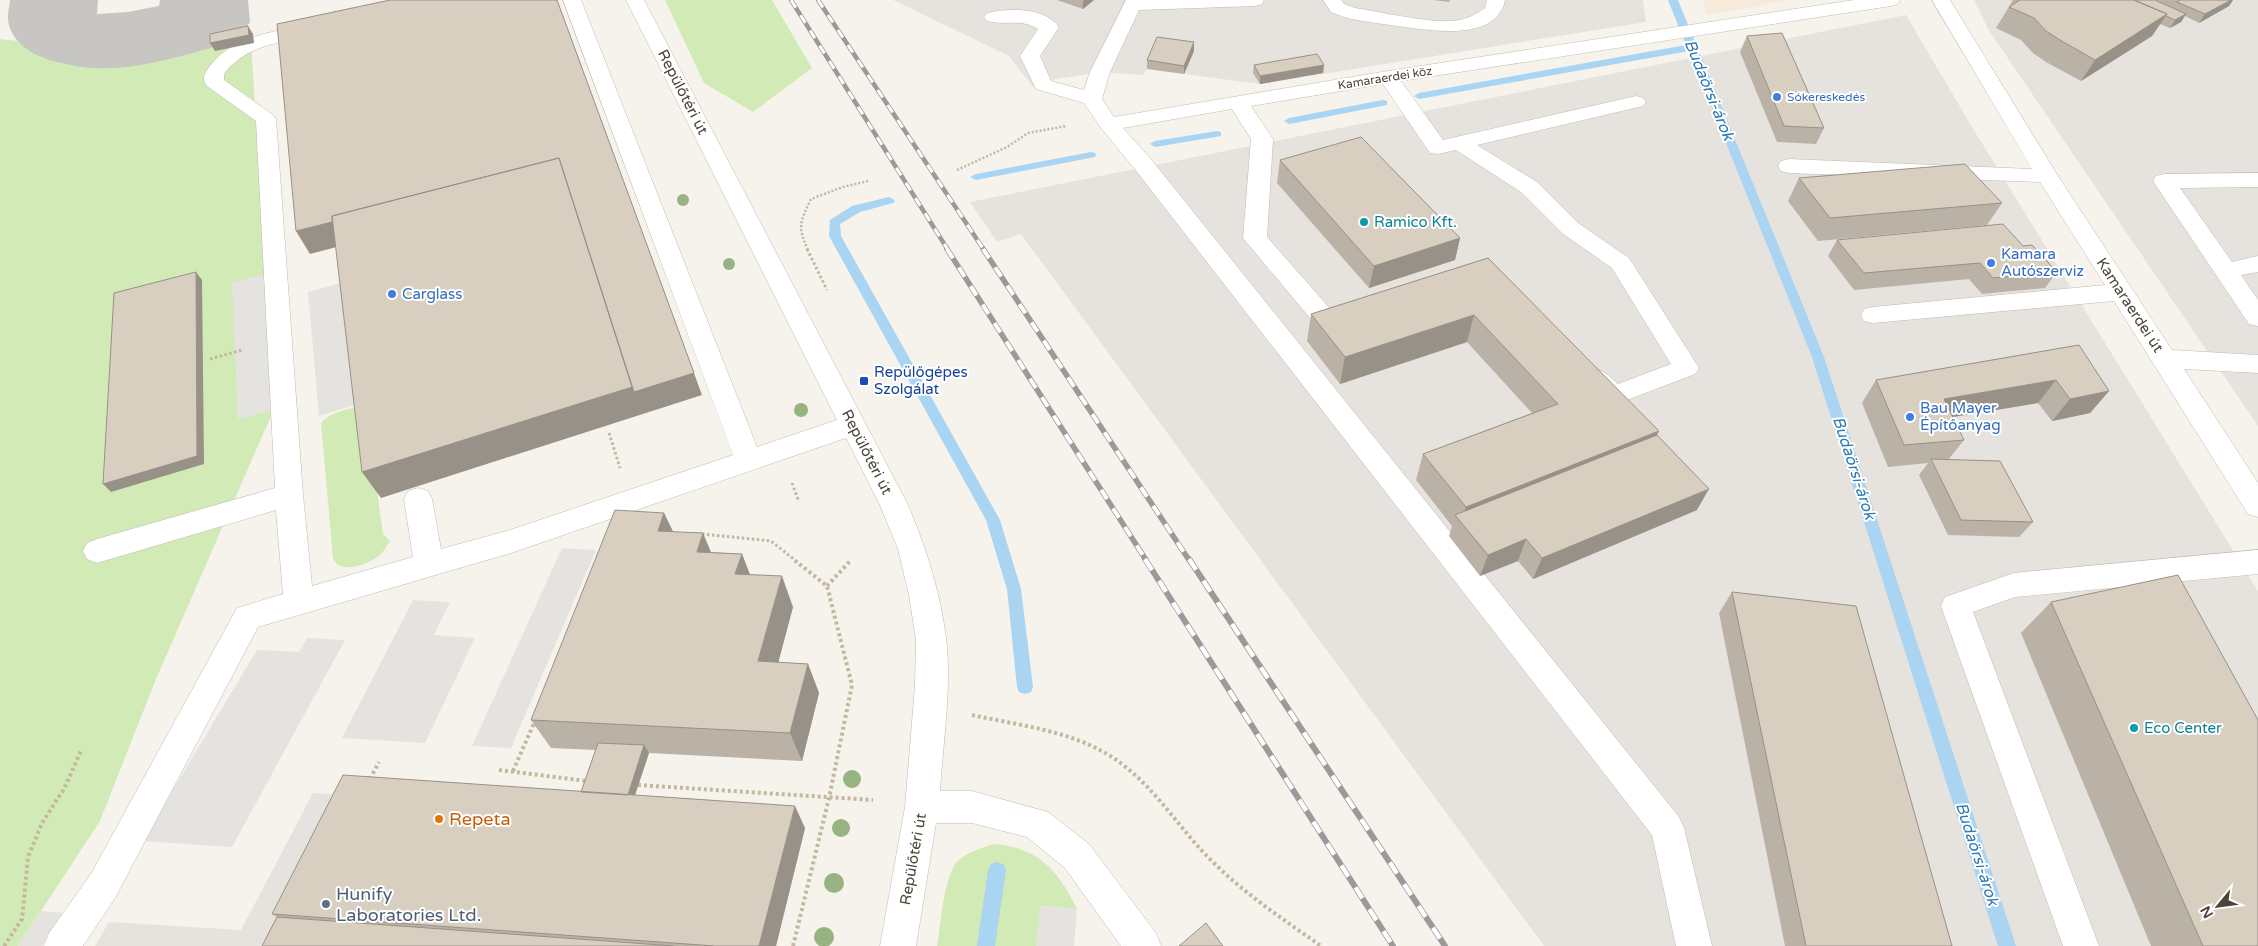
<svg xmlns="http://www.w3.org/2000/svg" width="2258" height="946" font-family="'Varela Round',sans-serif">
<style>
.commercial{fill:#f7ead8}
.industrial{fill:#e6e2dd}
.green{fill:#d2eab5}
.parking{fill:#e5e3e0}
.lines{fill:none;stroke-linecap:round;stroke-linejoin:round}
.stream{fill:#a9d4f2;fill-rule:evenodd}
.taxiway{fill:#c8c6c3;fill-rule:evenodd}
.minor-casing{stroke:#c2bbae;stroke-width:1}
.path-far2{stroke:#c4b79f;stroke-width:2.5;stroke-dasharray:2 2;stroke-linecap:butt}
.path-far1{stroke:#c4b79f;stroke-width:3;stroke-dasharray:2.5 2.5;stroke-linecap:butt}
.path{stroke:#c4b79f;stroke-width:4;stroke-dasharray:3 3;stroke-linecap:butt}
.minor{fill:#fff;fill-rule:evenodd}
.rail-far2-casing{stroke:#9a9a9a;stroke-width:4.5}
.rail-far1-casing{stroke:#9a9a9a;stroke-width:5.5}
.rail-casing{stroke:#9a9a9a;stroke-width:6}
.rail-far2{stroke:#fff;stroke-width:3;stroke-dasharray:9;stroke-linecap:butt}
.rail-far1{stroke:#fff;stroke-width:4;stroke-dasharray:11;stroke-linecap:butt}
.rail{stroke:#fff;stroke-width:4.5;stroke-dasharray:13;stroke-linecap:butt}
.tree{fill:#97b381}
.wall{fill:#bab2a6}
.shaded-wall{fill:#979187}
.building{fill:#d8cfc1;stroke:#979187}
.shop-dot{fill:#3f7fe0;stroke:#fff;stroke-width:2}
.culture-dot{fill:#0f9aa8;stroke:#fff;stroke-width:2}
.transit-dot{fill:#1a4fb4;stroke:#fff;stroke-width:2}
.food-dot{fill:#e8710a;stroke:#fff;stroke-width:2}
.service-dot{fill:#5c6f8a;stroke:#fff;stroke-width:2}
.labels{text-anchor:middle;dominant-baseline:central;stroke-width:4;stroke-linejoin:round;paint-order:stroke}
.far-street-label{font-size:12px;fill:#4b4439;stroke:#fff}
.far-shop-label{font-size:12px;fill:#366cbe;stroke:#fff;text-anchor:start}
.street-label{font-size:15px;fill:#4b4439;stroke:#fff}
.culture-label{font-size:15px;fill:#0d838f;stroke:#fff;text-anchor:start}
.shop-label{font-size:15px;fill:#366cbe;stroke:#fff;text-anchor:start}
.transit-label{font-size:15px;fill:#164399;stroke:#fff;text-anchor:start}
.water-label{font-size:16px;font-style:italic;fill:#2e7ab2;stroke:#fff}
.near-food-label{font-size:18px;fill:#c56008;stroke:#fff;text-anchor:start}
.near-service-label{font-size:18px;fill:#4e5e75;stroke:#fff;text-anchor:start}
</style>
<rect width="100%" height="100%" fill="#f6f3ec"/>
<path class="commercial" d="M1703 0H1790L1707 15Z"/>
<path class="industrial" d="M893 0H1643L1646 22 1260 84 1147 69 1143 75 1100 72 1050 80 1033 87 1009 56Z
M1974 0H2258V426L1988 29Z
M1906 15 1972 127 2258 591V946H1544L1021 234 997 242 970 202Z
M270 875 313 878 294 946H95L109 922 241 930Z"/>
<path class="green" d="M665 0H772L812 68 753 112 704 83Z
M170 33 251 42 274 409 156 679 100 821 18 946H0V39L98 50Z
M365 405 383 534 390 541C387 545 384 551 381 554 370 564 339 576 333 558L321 423C331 411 351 409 365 405Z
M994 844C1039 848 1058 870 1077 909L1041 906 1036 946H937C941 923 943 886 954 866 961 854 981 848 994 844Z"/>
<path class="parking" d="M264 274 274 409 238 420 232 283Z
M348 281 364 402 319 416 308 292Z
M562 548 596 550 511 748 472 746Z
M413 600 450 602 434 635 475 638 425 743 342 738Z
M307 638 345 640 232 847 142 841 257 650 299 652Z
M313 793 354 795 313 878 270 875Z
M1041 906 1077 909 1074 946H1036Z
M41 911 63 913 42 946H18Z"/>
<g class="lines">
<path class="stream" d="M1668 0H1678L1824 357 2016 946H1998L1812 357 1689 51 1419 99 1414 96 1419 93 1686 45Z
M1383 100 1387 101V105L1289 124 1284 121 1289 118Z
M1217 131 1221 132V136L1155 147 1150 144 1155 141Z
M1091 152 1095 153 1096 155 1095 157 976 180 970 177 976 174Z
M889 197 893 199 895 201 893 203 860 212 840 224 841 236 1000 520 1021 589 1033 687 1031 692 1025 694 1019 692 1017 687 1007 589 986 520 829 236 830 220 852 206Z
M997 862 1003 864 1006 870 995 946H977L988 870 991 864Z"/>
<path class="taxiway" d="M10 0H98L97 14 128 12 159 6 160 0H248L250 22 237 41C192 52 142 71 94 68 80 68 67 64 53 61 32 55 10 42 8 19 7 13 10 6 10 0Z"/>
<g class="minor-casing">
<path id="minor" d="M563 0H581L757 447 837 420 626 0H644L907 503C926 547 940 591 946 638 952 687 943 742 940 791H972L1048 812 1089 844 1156 933 1161 946H1121L1065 868 1027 837 972 823H936L916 946H880L905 807 915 686 916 640 909 595 898 549 879 503 846 438 511 553 258 627 115 898 83 946H44L49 933 91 874 237 608 283 594 276 510 97 563 87 559 83 551 87 543 97 539 275 488 256 121 207 86C201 78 205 73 210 66 229 41 261 34 290 28 300 26 311 22 321 25L324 29 321 33C286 42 247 43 224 74V80L273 115 276 119 303 495 312 586 413 557 404 499 408 491 418 488 428 491 432 499 441 549 510 530 733 455Z
M1126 0H1264L1262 4 1255 6 1139 10 1110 72 1102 99 1114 117 1388 71 1854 0H1900L1898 4 1891 6 1401 81 1443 140 1636 96 1643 98 1646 102 1643 106 1477 145 1537 182 1578 223 1629 258 1699 368 1695 374 1614 405C1601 401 1588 389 1581 377L1585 370C1600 366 1607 374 1618 384L1671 364 1612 268 1562 233 1521 192 1456 150 1438 154 1430 153 1383 84 1251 106 1273 139 1267 237 1333 312 1336 318 1333 324 1324 326 1315 324 1243 238 1251 139 1232 109 1123 128 1150 158 1679 817 1684 828 1712 946H1676L1652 835 1134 168 1101 128 1084 103 1036 89 1020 56 1038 29C1020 18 1007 26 987 21L984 17 987 13C1008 8 1045 7 1059 27L1040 56 1051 81 1084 90 1090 72Z
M1323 0H1341L1344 4 1355 8C1382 12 1435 25 1460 20 1469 18 1478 13 1485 8L1487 0H1505C1497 43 1428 30 1397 26 1380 23 1361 22 1344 17L1331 12Z
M1932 0H1950L2058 176 2172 350 2258 355V373L2184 369 2258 483V517L2248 514 2114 301 1873 323 1864 321 1861 315 1864 309 1873 307 2105 285 2040 182 1789 173 1781 171 1778 166 1781 161 1789 159 2032 169Z
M2258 173V187L2180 188 2232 262 2258 256V272L2241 275 2258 300V326L2249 324 2153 181 2156 176 2164 174Z
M2258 550V574L2015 597 1973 612 2099 946H2063L1941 606 1945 597 2014 573Z"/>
</g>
<path class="path-far2" d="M957 170 1007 147 1028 133 1066 126
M808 250C797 226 800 222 811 199L843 187 868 181"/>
<path class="path-far1" d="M807 249 827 290
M210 359 242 350
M609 433 620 468
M792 483 799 502
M702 534 771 541 795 560"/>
<path class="path" d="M827 586 851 560
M972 715C1017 725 1067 730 1107 754 1148 778 1173 820 1205 854 1239 890 1281 918 1321 946
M499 770 587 781
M513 771 535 721
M370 779 379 762
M638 785 873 800
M4 946 22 919 28 857 42 823 64 789 81 751
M793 946 829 798 852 685 827 586 793 559"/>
<use href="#minor" class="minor"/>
<g class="rail-far2-casing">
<path id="rail-far2" d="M791 0 948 250
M818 0 984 250"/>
</g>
<g class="rail-far1-casing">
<path id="rail-far1" d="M947 249 1146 560
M983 249 1189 560"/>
</g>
<g class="rail-casing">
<path id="rail" d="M1145 559 1393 946
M1189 559 1445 946"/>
</g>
<use href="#rail-far2" class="rail-far2"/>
<use href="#rail-far1" class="rail-far1"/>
<use href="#rail" class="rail"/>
</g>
<g class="tree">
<circle cx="683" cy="200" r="6"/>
<circle cx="729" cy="264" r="6"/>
<circle cx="801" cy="410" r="7"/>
<circle cx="852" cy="779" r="9"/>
<circle cx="841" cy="828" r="9"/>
<circle cx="834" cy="883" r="10"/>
<circle cx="824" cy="937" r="10"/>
</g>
<path class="wall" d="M1057 0H1094L1083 9Z
M1433 0H1450L1449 2Z
M2013 0H2233L2229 6 2199 23 2185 16 2181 22 2170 28 2160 24 2152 36 2081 81 2046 62 2033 53 2021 40 1996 28Z
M1747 36 1824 128 1816 144 1777 142 1740 52Z
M1194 51 1184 74 1147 69V60Z
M1254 65H1324L1323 73 1260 84 1253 73Z
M1280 160 1460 238 1455 260 1369 288 1277 183Z
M1799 178 2002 203 1987 225 1818 241 1788 201Z
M1837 240 2023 246 2057 272 2045 288 1982 294 1969 279 1854 290 1828 256Z
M1488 258 1657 435 1697 510 1533 579 1518 561 1480 576 1449 536 1452 526 1416 480 1423 454 1532 413 1467 342 1340 384 1307 341 1311 314Z
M2079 345 2109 391 2090 413 2052 421 2038 403 1953 417 1964 440 1948 460 2033 522 2019 537 1948 535 1919 475 1928 463 1888 467 1862 403 1876 380Z
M664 513 673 532 711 552 742 554 750 575 793 607 778 662 808 664 819 693 802 761 649 753 635 795 805 828 776 946H262L277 917 272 914 581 792 596 750 551 748 531 720Z
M1732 592 1952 946H1785L1719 613Z
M2051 602 2258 946H2151L2021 633Z"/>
<path class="shaded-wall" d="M557 0 702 395 381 498 362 472 568 186 310 254 296 231 561 163Z
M1084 0H1094L1083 9V1Z
M2231 0H2233L2229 6 2199 23 2205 14Z
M2167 14 2152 36 2081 81 2095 60Z
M2186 14 2181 22 2170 28 2175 20Z
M248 26 253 34 254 43 215 51 210 43Z
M1194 42V51L1184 74V66Z
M1324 65 1323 73 1260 84V76Z
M1460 238 1455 260 1369 288 1374 266Z
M196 272 202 280 204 464 111 492 103 484Z
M1474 315 1467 342 1340 384 1345 357Z
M2056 380 2038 403 1928 421 1944 399Z
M2109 391 2090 413 2052 421 2070 399Z
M1659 431 1646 457 1461 522 1466 507Z
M1709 489 1697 510 1533 579 1542 558Z
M664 513 679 544 658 531Z
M703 533 716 564 697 552Z
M1526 539 1518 561 1480 576 1488 555Z
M742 554 754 585 735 574Z
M782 576 793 607 771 690 758 661Z
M808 664 819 693 802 761 790 733Z
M644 745 649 753 628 816 623 809Z
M795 806 805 828 776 946H759Z"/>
<path class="building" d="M390 0H557L694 373 634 392 559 158 332 216V222L296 231 277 24Z
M2020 0H2134L2167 14 2095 60 2060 40 2046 31 2034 18 2009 7Z
M2134 0H2155L2186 14 2175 20 2166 16 2167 14Z
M2180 0H2231L2205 14 2177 2Z
M248 26 249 35 210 43V34Z
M1782 33 1824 128 1784 126 1747 36Z
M1157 37 1194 42 1184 66 1147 60Z
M1317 54 1324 65 1260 76 1254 65Z
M1361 137 1460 238 1374 266 1280 160Z
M559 158 632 387 362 472 332 216Z
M1965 164 2002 203 1830 218 1799 178Z
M2003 224 2023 246 2032 245 2057 272 1993 278 1980 263 1864 273 1837 240Z
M1488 258 1659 431 1466 507 1423 454 1558 404 1474 315 1345 357 1311 314Z
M196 272 197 456 103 484 114 293Z
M2079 345 2109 391 2070 399 2056 380 1944 399 1964 440 1904 445 1876 380Z
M1657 435 1709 489 1542 558 1526 539 1488 555 1455 515Z
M1931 459 2000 461 2033 522 1961 520Z
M615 510 664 513 658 531 703 533 697 552 742 554 735 574 782 576 758 661 808 664 790 733 531 720Z
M2178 575 2258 720V946H2203L2051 602Z
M1732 592 1856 606 1952 946H1806Z
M598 743 644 745 628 795 581 792Z
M343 775 795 806 759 946H715L272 914Z
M277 917 674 946H262Z
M1206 923 1223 946H1179Z"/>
<g class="shop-dot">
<circle cx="1777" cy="97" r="5"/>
<circle cx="1991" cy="263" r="5"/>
<circle cx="392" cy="294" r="5"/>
<circle cx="1910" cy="417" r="5"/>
</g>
<g class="culture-dot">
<circle cx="1364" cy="222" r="5"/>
<circle cx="2134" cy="728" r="5"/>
</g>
<rect class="transit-dot" x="859" y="376" width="10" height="10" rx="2.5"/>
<circle class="food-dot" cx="439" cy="819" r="5"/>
<circle class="service-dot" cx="326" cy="904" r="5"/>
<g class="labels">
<g class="far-street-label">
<text transform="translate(1385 78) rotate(-9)">Kamaraerdei köz</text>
</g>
<g class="far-shop-label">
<text x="1787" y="97">Sókereskedés</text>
</g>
<g class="street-label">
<text transform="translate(683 92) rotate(63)">Repülőtéri út</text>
<text transform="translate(2130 305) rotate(57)">Kamaraerdei út</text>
<text transform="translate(867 452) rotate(63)">Repülőtéri út</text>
<text transform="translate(913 859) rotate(-80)">Repülőtéri út</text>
</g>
<g class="culture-label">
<text x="1374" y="222">Ramico Kft.</text>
<text x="2144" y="728">Eco Center</text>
</g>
<g class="shop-label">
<text x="2001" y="254">Kamara<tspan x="2001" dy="17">Autószerviz</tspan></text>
<text x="402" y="294">Carglass</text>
<text x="1920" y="408">Bau Mayer<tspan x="1920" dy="17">Építőanyag</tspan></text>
</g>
<g class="transit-label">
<text x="874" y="372">Repülőgépes<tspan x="874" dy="17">Szolgálat</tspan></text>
</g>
<g class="water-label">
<text transform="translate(1709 90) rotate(68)">Budaörsi-árok</text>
<text transform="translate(1854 468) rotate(72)">Budaörsi-árok</text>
<text transform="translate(1977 854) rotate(72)">Budaörsi-árok</text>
</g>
<g class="near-food-label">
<text x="449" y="819">Repeta</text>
</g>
<g class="near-service-label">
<text x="336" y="894">Hunify<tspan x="336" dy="21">Laboratories Ltd.</tspan></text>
</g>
</g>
<g transform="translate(2218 906) rotate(241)" stroke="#ffffff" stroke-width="4" paint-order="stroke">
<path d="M0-4L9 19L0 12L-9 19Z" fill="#4b4439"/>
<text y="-8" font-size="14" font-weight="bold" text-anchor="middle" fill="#4b4439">N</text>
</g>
</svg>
